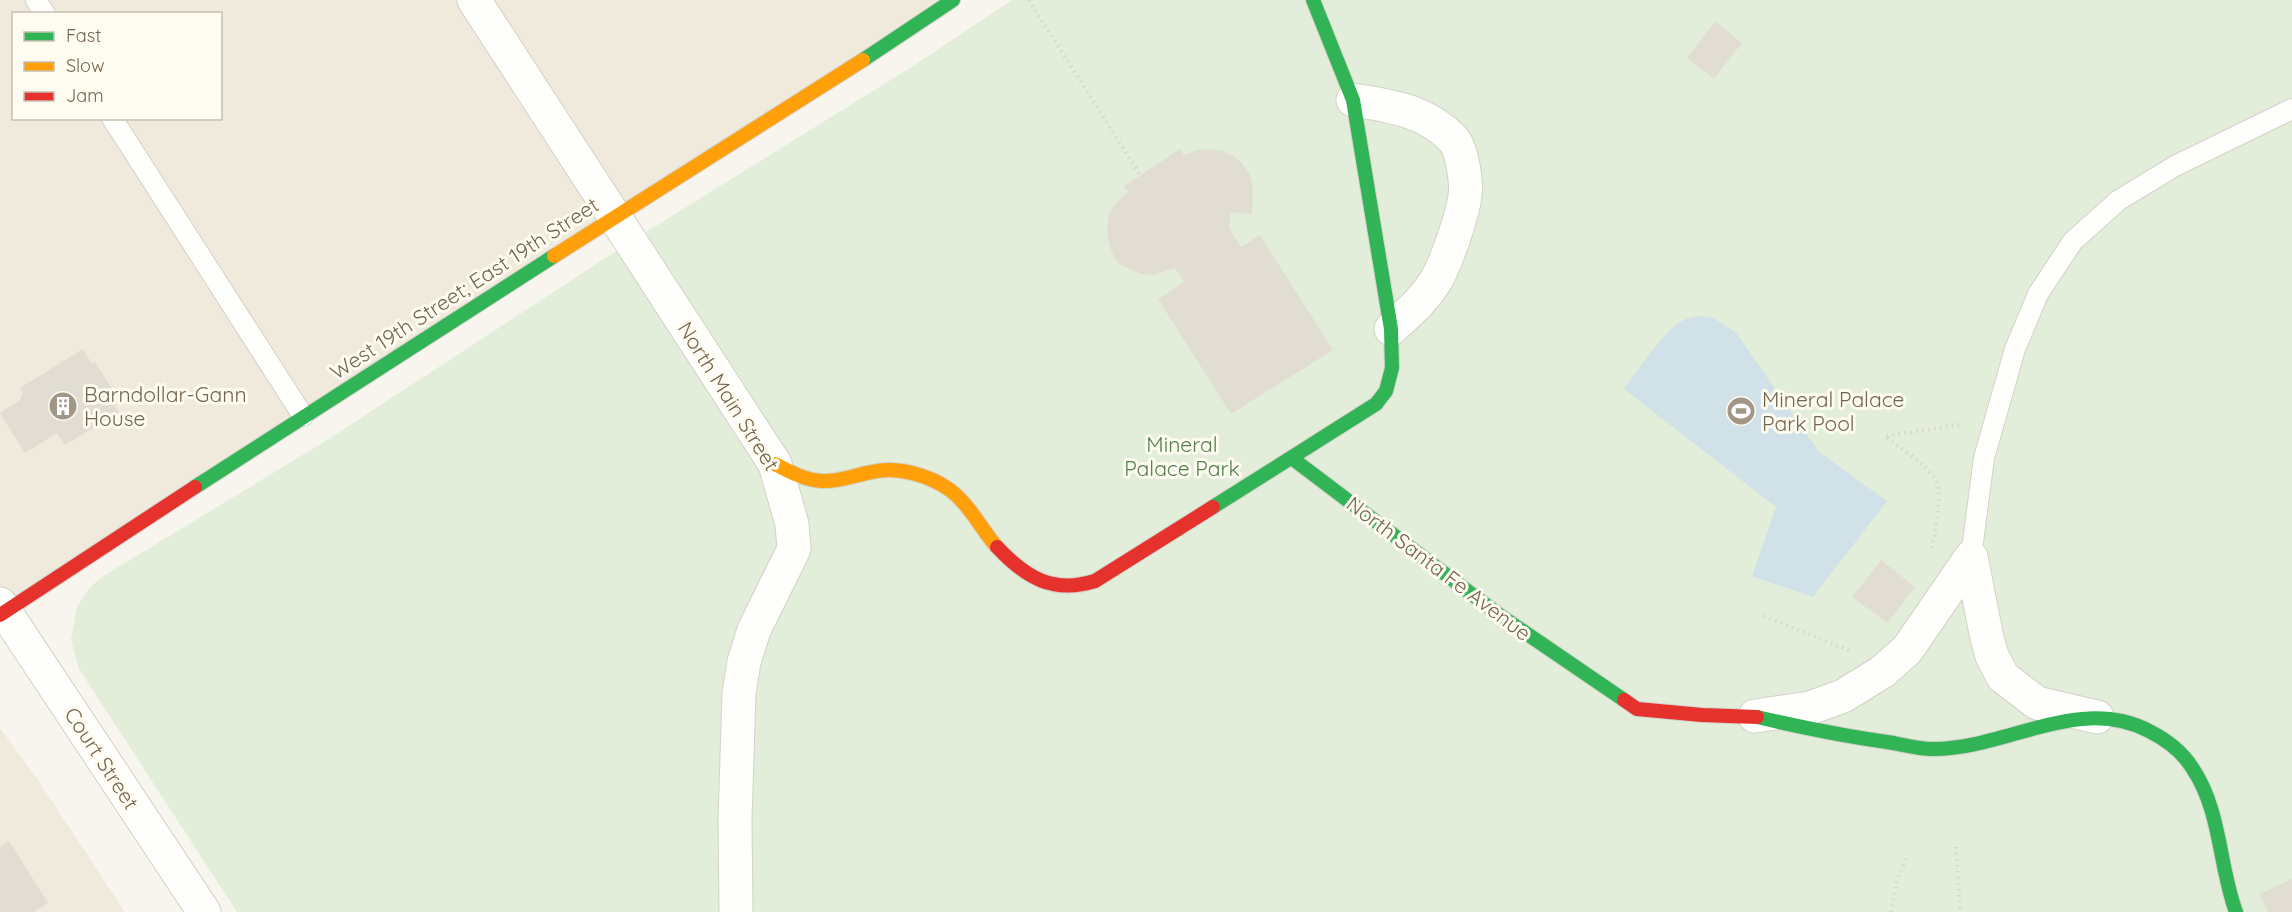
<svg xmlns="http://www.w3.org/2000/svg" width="2292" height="912" font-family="Quicksand,sans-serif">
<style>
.residential{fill:#efeadc;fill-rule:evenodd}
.green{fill:#e2eeda}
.water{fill:#d0e1e7}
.building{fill:#e2ddd3}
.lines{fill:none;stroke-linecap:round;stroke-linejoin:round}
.lane-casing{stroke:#d5d1c9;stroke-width:22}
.street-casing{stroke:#d5d1c9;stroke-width:35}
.fast-casing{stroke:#d5d1c9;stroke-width:16}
.slow-casing{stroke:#d5d1c9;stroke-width:16}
.jam-casing{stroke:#d5d1c9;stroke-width:16}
.path{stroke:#dad5d0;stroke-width:4;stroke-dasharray:1.5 4.5;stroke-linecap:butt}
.lane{stroke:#fefefc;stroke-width:20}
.street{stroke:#fefefc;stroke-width:33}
.fast{stroke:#30b455;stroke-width:14}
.slow{stroke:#ff9f0a;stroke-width:14}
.jam{stroke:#e5322d;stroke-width:14}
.labels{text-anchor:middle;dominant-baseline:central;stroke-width:6;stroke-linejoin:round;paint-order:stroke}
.street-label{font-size:21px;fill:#75644f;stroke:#fefbf1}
.poi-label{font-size:21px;fill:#75644f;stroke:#fefbf1;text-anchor:start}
.park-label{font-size:21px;fill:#507f4b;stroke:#fefbf1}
</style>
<rect width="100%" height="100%" fill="#f7f5ee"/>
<path class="residential" d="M0 0H953L0 615ZM14 14H220V118H14Z
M0 728 36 777 125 912H0Z"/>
<path class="green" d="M1012 0H2292V912H237L79 669 71 640 77 607 87 591 100 578 321 444 630 242 921 61Z"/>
<path class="water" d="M1701 316 1714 318 1737 334 1819 452 1887 501 1813 597 1752 576 1776 507 1624 389C1638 371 1661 334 1679 323 1686 318 1693 317 1701 316Z"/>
<path class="building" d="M1715 21 1742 43 1714 79 1687 58Z
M1180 149 1184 155 1197 150 1208 149 1223 151 1234 156 1242 163 1250 175 1253 188 1252 214 1231 212 1229 228 1241 247 1260 235 1333 350 1231 414 1158 299 1184 282 1175 268 1154 275 1141 274 1119 264 1113 255 1109 244 1107 229 1109 214 1117 202 1128 192 1124 186Z
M83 349 92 364 95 362 116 395 110 398 119 412 65 445 57 433 25 453 0 413 21 399 20 397 23 395 20 388Z
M1881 560 1915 587 1887 623 1852 597Z
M9 841 48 903 34 912H0V847Z
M2292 879V912H2268L2260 894Z"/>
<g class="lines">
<g class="lane-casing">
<path id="lane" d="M36 0 45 14
M112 118 303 416
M1971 557 1984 458 2015 349 2038 294 2073 241 2119 200 2175 166 2292 109"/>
</g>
<g class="street-casing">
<path id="street" d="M474 0 775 464 792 524 794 549 754 630 744 662 739 693 735 820 736 912
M1353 100C1390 106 1425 110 1453 139 1462 149 1467 182 1465 196 1462 217 1446 264 1435 282 1423 301 1407 314 1391 329
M0 604 204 912
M1755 716 1810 708 1843 696 1882 672 1907 650 1971 557 1987 638 1992 656 2003 677 2037 703 2097 717"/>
</g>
<g class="fast-casing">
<path id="fast" d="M863 60 953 0
M1293 459 1498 614 1624 700
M195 487 554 256
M1213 507 1376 404 1386 391 1392 368 1391 329 1353 100 1313 0
M1757 717C1800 727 1843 736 1887 742 1901 744 1917 749 1932 749 2005 750 2078 694 2149 731 2167 740 2182 751 2193 769 2221 811 2219 866 2236 912"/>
</g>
<g class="slow-casing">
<path id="slow" d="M554 256 863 60
M775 464C790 472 805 480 822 481 839 482 855 475 872 472 897 466 929 475 950 490 970 505 981 529 997 547"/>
</g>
<g class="jam-casing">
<path id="jam" d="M997 547C1026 578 1053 594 1095 581L1213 507
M0 615 195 487
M1624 700 1637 709 1702 715 1757 717"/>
</g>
<path class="path" d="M1029 0 1140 175
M1932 548C1935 531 1942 500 1937 483 1931 467 1898 447 1885 436L1964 424
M1764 616 1850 651
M1956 847 1960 912
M1891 912 1897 880 1907 856"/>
<use href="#lane" class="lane"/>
<use href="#street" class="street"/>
<use href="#fast" class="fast"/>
<use href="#slow" class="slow"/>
<use href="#jam" class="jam"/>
</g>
<defs>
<g id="building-disc" transform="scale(1.5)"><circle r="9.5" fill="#a29787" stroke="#fefbf1"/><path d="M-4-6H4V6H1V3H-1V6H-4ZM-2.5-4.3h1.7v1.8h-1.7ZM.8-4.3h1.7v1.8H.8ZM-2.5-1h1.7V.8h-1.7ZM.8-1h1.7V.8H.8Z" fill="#fff"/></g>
<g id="stadium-disc" transform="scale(1.5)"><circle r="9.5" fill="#a29787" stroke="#fefbf1"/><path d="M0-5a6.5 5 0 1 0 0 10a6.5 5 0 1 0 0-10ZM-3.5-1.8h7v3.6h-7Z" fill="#fff"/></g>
</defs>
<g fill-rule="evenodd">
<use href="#building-disc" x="63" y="406"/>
<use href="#stadium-disc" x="1741" y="411"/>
</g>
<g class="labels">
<g class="street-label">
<text transform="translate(464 288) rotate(-33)">West 19th Street; East 19th Street</text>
<text transform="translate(729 396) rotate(58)">North Main Street</text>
<text transform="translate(1439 568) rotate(37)">North Santa Fe Avenue</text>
<text transform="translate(102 758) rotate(57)">Court Street</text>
</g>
<g class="poi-label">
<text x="84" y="394">Barndollar-Gann<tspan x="84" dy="24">House</tspan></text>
<text x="1762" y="399">Mineral Palace<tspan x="1762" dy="24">Park Pool</tspan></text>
</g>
<g class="park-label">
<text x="1182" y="444">Mineral<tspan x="1182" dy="24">Palace Park</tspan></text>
</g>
</g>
<rect x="12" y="12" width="210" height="108" fill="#fefbf1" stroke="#c7bfb0" stroke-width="1.5"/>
<rect x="24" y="32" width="30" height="9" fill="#30b455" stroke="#c7bfb0" stroke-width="1.5"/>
<text x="66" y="42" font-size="18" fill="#75644f">Fast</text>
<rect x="24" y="62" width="30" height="9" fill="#ff9f0a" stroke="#c7bfb0" stroke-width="1.5"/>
<text x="66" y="72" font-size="18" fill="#75644f">Slow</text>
<rect x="24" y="92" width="30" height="9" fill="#e5322d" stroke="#c7bfb0" stroke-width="1.5"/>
<text x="66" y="102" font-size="18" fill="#75644f">Jam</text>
</svg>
